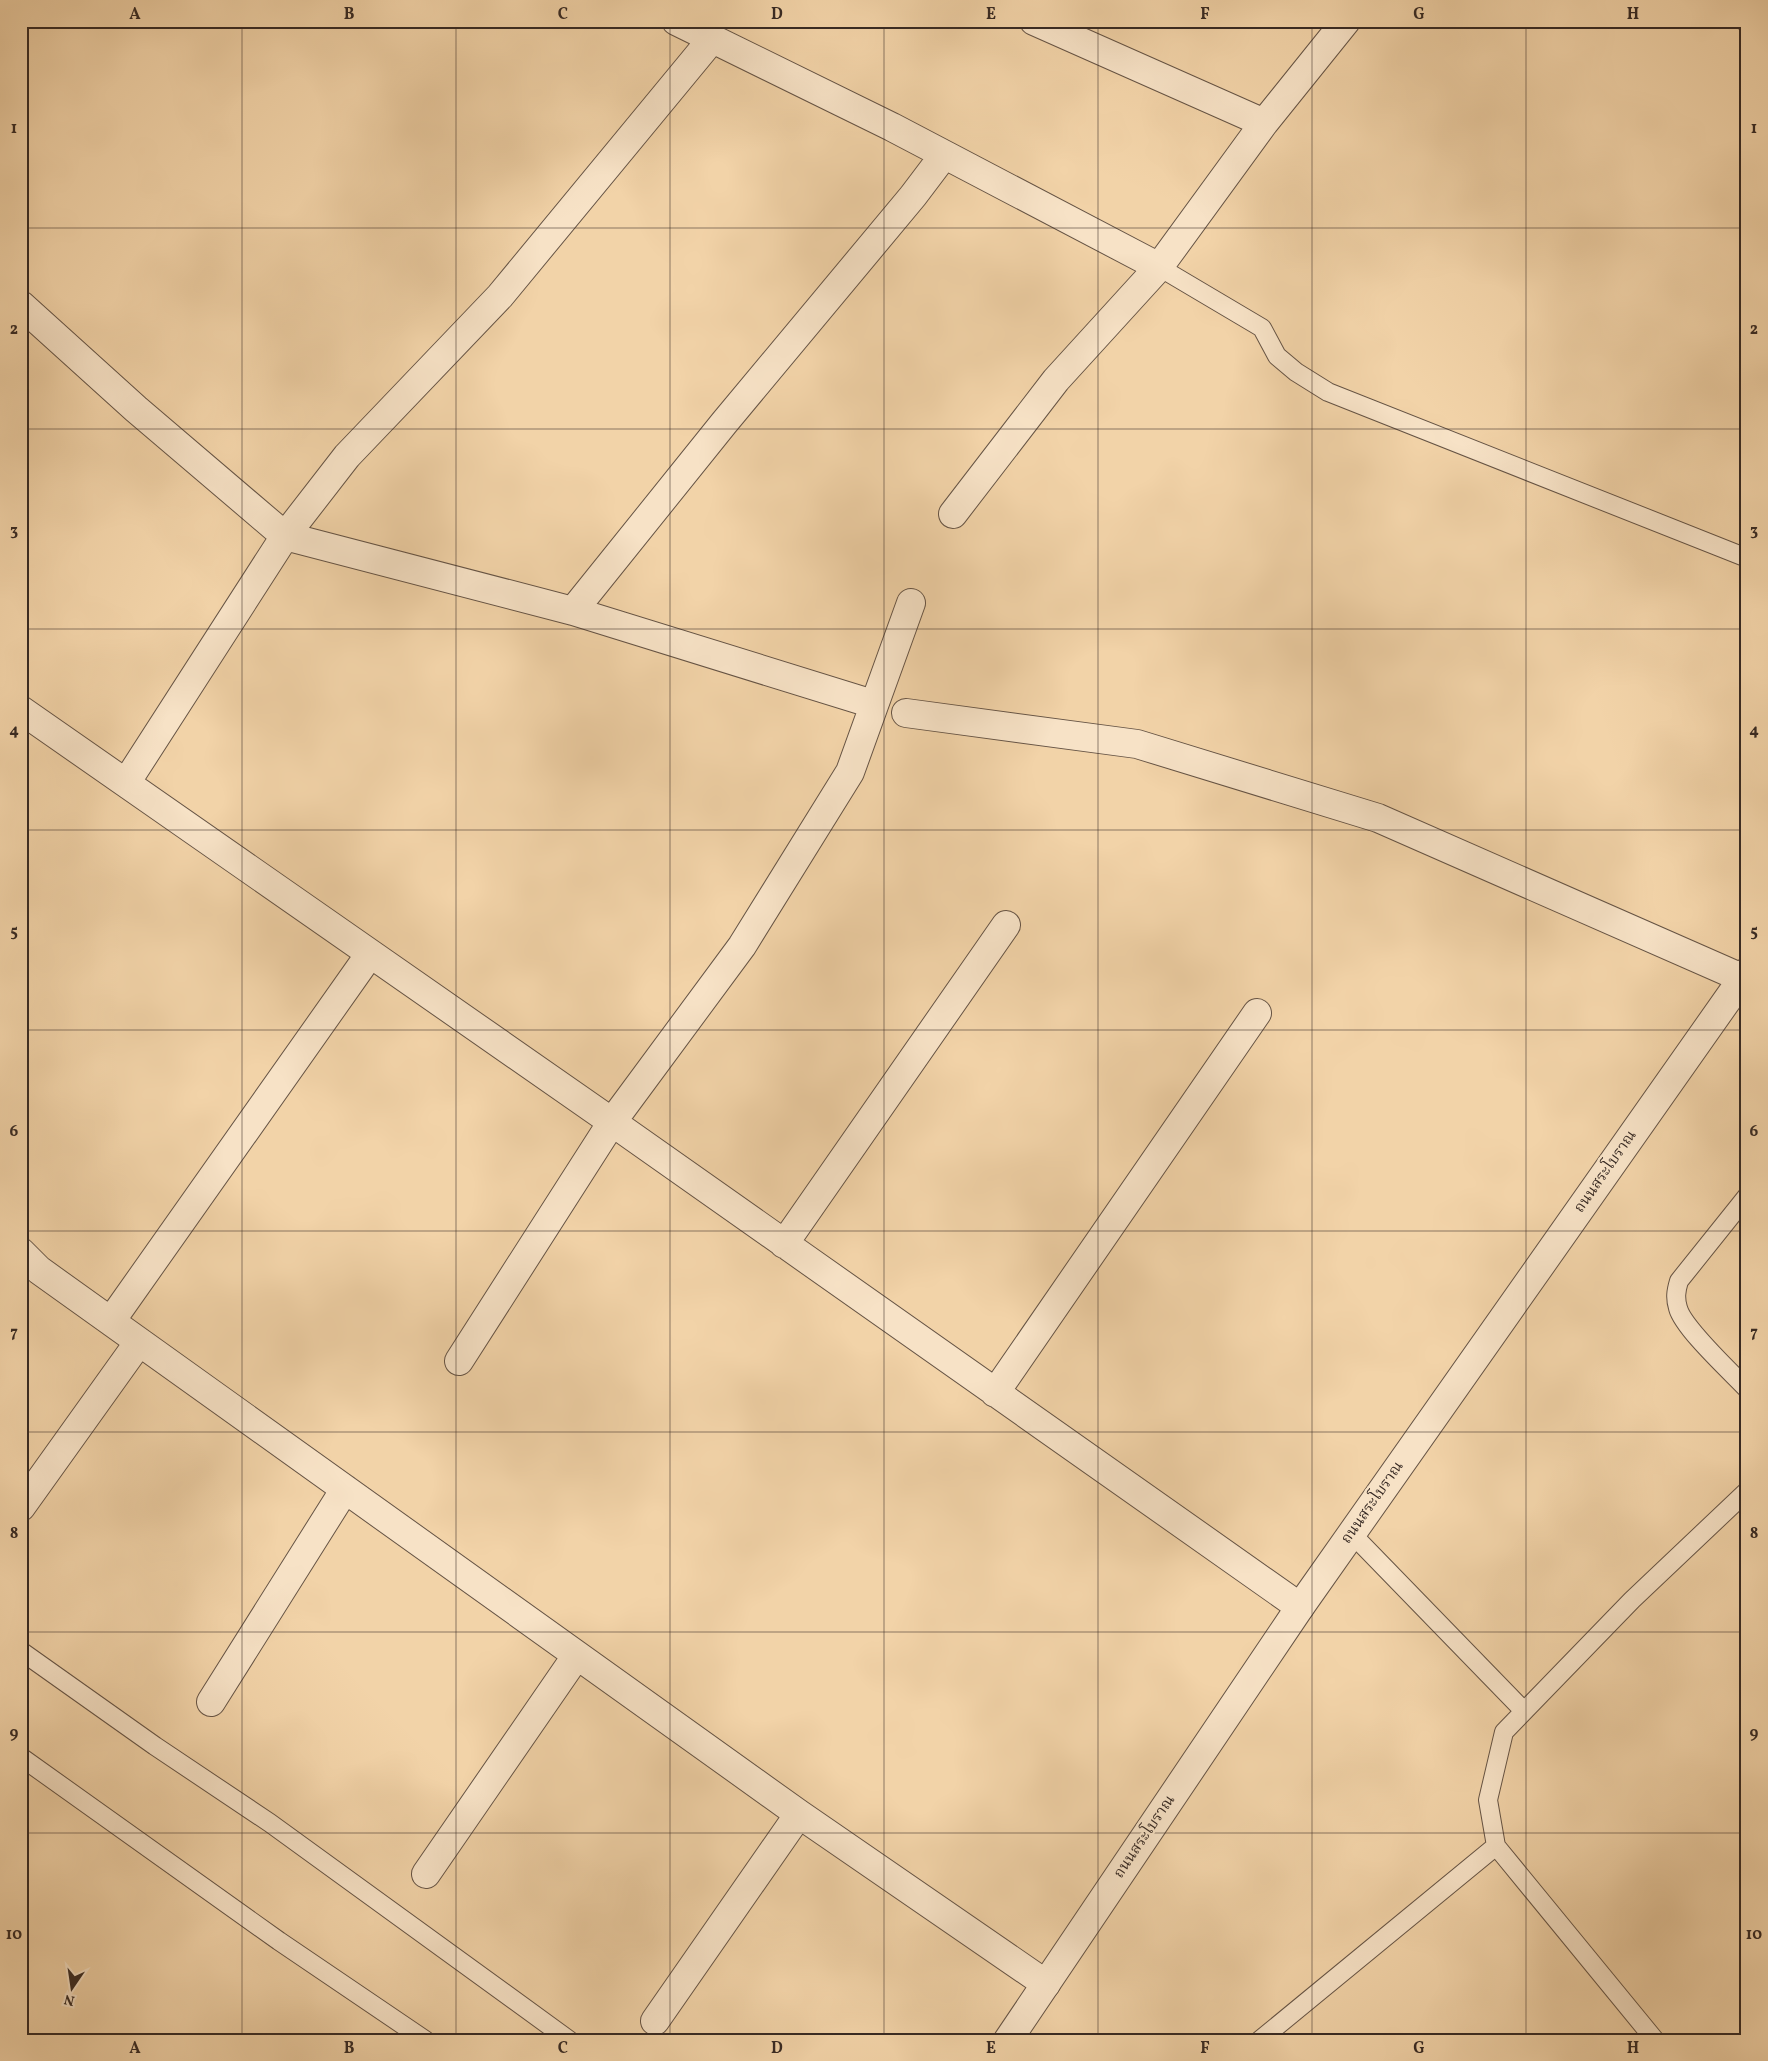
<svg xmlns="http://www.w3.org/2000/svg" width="1768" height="2061" font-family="Vollkorn,'Noto Serif Thai',serif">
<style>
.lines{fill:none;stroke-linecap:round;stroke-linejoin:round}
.service-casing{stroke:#665445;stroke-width:20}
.minor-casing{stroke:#665445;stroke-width:30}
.tertiary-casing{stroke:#665445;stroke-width:30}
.service{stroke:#f7e2c6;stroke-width:18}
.minor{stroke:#f7e2c6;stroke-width:28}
.tertiary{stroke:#f7e2c6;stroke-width:28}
.grid{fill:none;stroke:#372a24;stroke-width:1;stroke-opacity:0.55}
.labels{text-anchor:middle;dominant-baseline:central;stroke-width:4.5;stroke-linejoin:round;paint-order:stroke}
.street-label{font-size:15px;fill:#372a24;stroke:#f7e2c6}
.neatline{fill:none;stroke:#372a24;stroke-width:2}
.grid-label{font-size:16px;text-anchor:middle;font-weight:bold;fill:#372a24}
</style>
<rect width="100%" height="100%" fill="#f2d3a8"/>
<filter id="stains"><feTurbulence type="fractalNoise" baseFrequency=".004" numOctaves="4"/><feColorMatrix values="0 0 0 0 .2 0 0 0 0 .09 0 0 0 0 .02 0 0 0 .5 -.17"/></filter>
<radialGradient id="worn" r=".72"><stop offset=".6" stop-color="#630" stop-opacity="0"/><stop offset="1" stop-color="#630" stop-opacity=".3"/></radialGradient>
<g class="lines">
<g class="service-casing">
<path id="service" d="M1744 21 1747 22
M1159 267 1262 328 1277 356 1296 372 1328 392 1747 558
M1747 1196 1679 1281C1676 1291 1675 1298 1678 1308 1683 1328 1731 1372 1747 1389
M1352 1534 1524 1711
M21 1651 155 1746 270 1823 569 2040
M21 1757 279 1941 425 2040
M1260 2040 1496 1846
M1655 2040 1496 1846 1488 1800 1504 1732 1632 1600 1747 1491"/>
</g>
<g class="minor-casing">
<path id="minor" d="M676 21 892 127 1159 267
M1034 21 1264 123
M21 305 136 409 285 536 573 611 873 704
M953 514 1056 380 1159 267 1264 123 1346 21
M573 611 724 423 913 196 944 155
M21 710 612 1122 1300 1607
M906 713 1137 744 1378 818 1742 978
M126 783 285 536 347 456 500 296 712 39
M784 1244 1006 925
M21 1252 39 1270 799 1814 1046 1984
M111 1321 370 954
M459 1361 612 1122 742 946 850 772 911 603
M995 1393 1257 1013
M21 1507 139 1342
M211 1702 345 1489
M426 1874 577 1655
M655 2021 799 1814"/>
</g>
<g class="tertiary-casing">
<path id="tertiary" d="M1008 2040 1300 1607 1747 972"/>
</g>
<use href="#service" class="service"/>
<use href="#minor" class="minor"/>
<use href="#tertiary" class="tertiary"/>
</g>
<path class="grid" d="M242 21V2040M456 21V2040M670 21V2040M884 21V2040M1098 21V2040M1312 21V2040M1526 21V2040M21 228H1747M21 429H1747M21 629H1747M21 830H1747M21 1030H1747M21 1231H1747M21 1432H1747M21 1632H1747M21 1833H1747"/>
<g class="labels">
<g class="street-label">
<text transform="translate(1606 1172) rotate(-55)">ถนนสระโบราณ</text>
<text transform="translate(1373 1503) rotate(-55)">ถนนสระโบราณ</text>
<text transform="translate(1145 1837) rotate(-56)">ถนนสระโบราณ</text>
</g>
</g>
<rect width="1768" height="2061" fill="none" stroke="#f2d3a8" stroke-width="55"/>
<g transform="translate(72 1988) rotate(193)" stroke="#f7e2c6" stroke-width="4" paint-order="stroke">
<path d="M0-4L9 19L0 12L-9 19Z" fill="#372a24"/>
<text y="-8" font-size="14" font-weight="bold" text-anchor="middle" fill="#372a24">N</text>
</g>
<rect x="28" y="28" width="1712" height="2006" class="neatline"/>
<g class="grid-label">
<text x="135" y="19">A</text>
<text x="349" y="19">B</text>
<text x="563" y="19">C</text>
<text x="777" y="19">D</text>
<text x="991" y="19">E</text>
<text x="1205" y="19">F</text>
<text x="1419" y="19">G</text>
<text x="1633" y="19">H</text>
<text x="14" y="133">1</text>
<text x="1754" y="133">1</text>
<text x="14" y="334">2</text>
<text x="1754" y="334">2</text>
<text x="14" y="535">3</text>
<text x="1754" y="535">3</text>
<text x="14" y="735">4</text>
<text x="1754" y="735">4</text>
<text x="14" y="936">5</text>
<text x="1754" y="936">5</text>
<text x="14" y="1136">6</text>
<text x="1754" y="1136">6</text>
<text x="14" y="1337">7</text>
<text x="1754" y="1337">7</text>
<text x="14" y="1538">8</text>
<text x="1754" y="1538">8</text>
<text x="14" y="1738">9</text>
<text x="1754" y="1738">9</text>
<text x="14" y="1939">10</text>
<text x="1754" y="1939">10</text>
<text x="135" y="2053">A</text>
<text x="349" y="2053">B</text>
<text x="563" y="2053">C</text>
<text x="777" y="2053">D</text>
<text x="991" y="2053">E</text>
<text x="1205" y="2053">F</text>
<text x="1419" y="2053">G</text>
<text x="1633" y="2053">H</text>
</g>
<rect width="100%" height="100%" filter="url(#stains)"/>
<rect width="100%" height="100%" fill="url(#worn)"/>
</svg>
